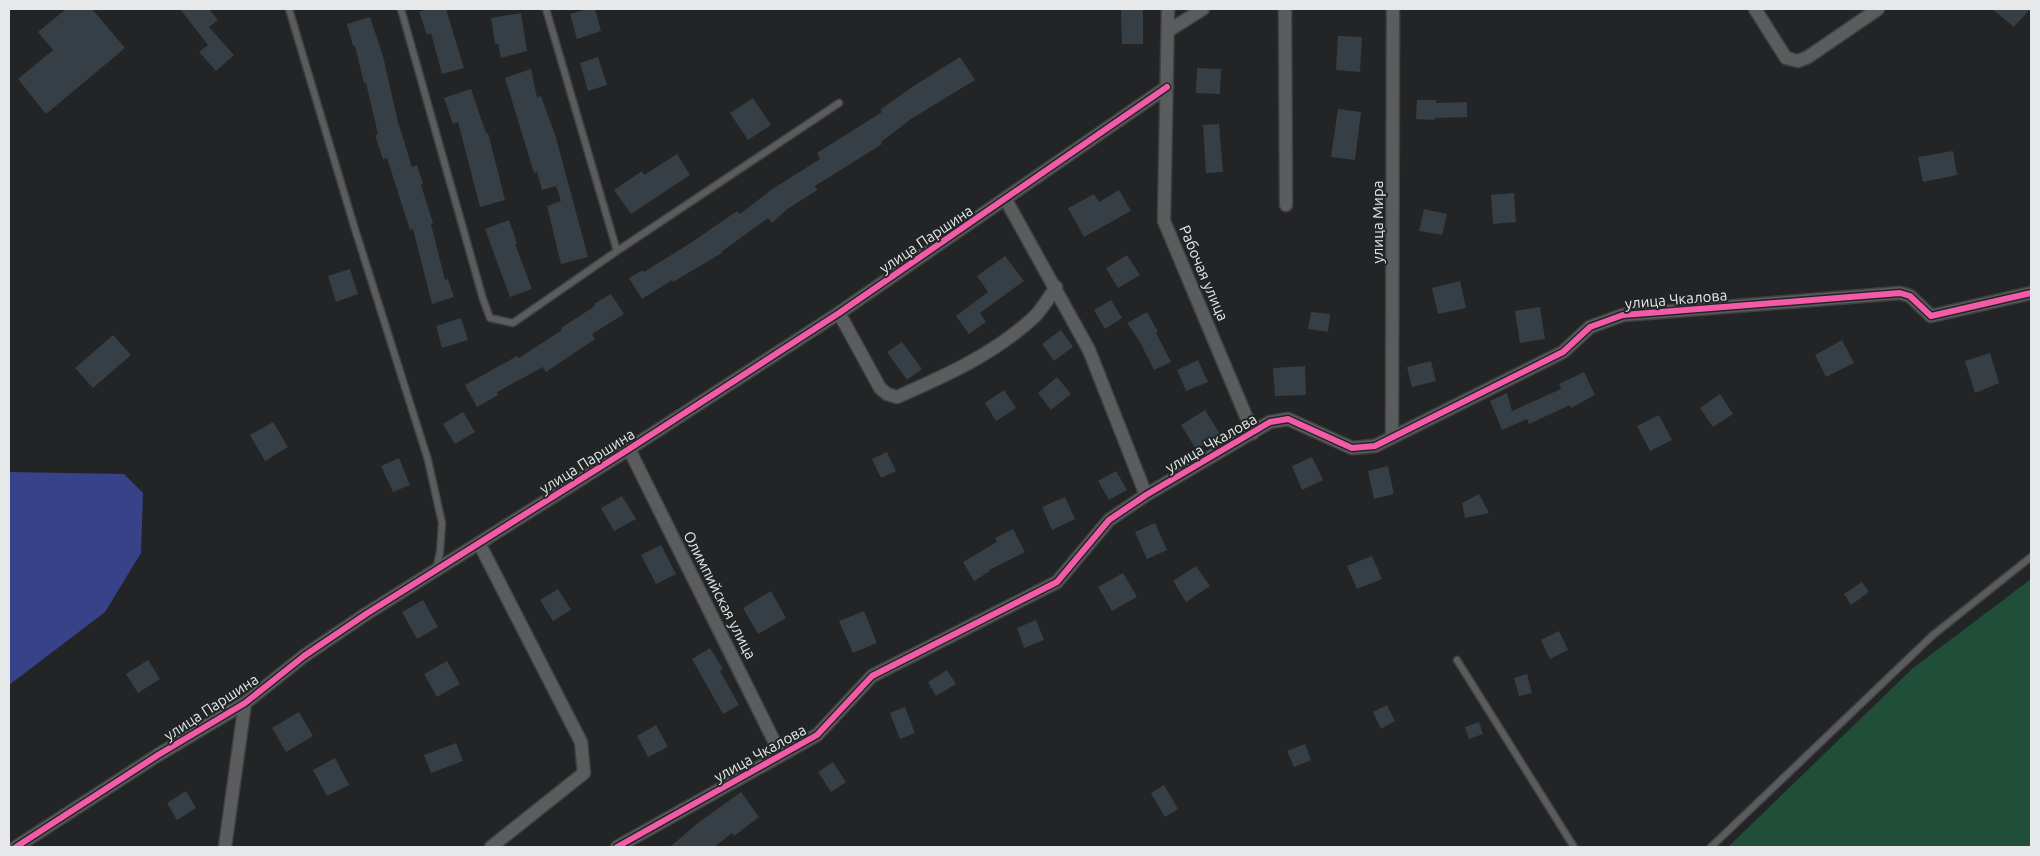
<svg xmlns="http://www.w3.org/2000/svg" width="2040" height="856" font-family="Ubuntu,sans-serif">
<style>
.green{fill:#204e38}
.water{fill:#384289}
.building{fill:#363f46}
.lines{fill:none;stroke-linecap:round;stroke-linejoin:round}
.lane-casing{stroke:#404142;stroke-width:9}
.street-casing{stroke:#404142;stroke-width:15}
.lane{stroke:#5b5c5d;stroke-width:6}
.street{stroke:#5b5c5d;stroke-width:12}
.cycleway-casing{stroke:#222526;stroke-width:9}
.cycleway{stroke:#f35aa7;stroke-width:6}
.labels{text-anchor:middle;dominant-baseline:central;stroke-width:4;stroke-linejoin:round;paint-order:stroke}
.street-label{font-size:15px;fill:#e6e8e9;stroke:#222526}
</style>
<rect width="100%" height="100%" fill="#232425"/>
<path class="green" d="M2031 579V847H1728L1913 668Z"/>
<path class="water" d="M9 472 124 474 143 493 141 553 105 612 9 685Z"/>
<path class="building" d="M66 9H92L125 48 46 114 18 79 53 50 38 32Z
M180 9H209L218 20 209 27 234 55 216 71 199 52 208 45Z
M429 9H446L464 68 442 74 431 33 427 35 419 12Z
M588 9H595L601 31 577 39 570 14Z
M1121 9H1143V44H1122Z
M1992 9H2030L2014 27Z
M521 13 527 51 501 58 498 44H495L491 18Z
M370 17 383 56 398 122 412 167 417 165 423 184 421 185 433 223 431 224 445 280 448 279 454 297 432 304 413 229 410 230 387 158 383 159 375 135 378 134 366 83H364L355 46H353L347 24Z
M1338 36 1362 37 1360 72 1336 70Z
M598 57 607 85 588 91 580 63Z
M960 57 975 80 911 119 881 142 882 144 815 186 817 190 786 210 772 223 768 218 721 252 722 253 673 282 672 280 642 299 629 278 643 270 644 272 692 242 737 211 740 214 771 190 820 159 817 153 882 112 880 110 912 87Z
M1197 68 1221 69 1220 94 1196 93Z
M531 69 537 97 541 96 556 138 588 257 561 264 547 206 561 201 556 186 542 190 537 172 534 173 505 78Z
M471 89 486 133H488L505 200 480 207 458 122 453 124 444 98Z
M753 98 771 125 748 140 730 113Z
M1417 100H1436V103L1467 102V117L1435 118V120L1416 119Z
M1338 109 1361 112 1355 160 1331 157Z
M1219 124 1223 172 1206 173 1203 125Z
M1953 151 1957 175 1923 182 1918 157Z
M677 154 690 175 631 214 614 190 642 171 644 175Z
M1119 190 1131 211 1084 237 1068 208 1094 194 1099 202Z
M1514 193 1516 222 1493 224 1491 195Z
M1424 209 1447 214 1442 235 1419 231Z
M509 220 517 243 515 244 532 289 510 297 485 229Z
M1127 255 1140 275 1118 288 1106 268Z
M1005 256 1024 281 980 313 986 322 969 334 956 316 988 292 977 276Z
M350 269 358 294 336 302 328 276Z
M1460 281 1466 308 1438 314 1432 288Z
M611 294 624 314 592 334 595 339 546 372 543 367 497 392 498 395 477 407 465 385 517 356 519 358 562 330 561 328 595 306 594 304Z
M1111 300 1122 318 1105 329 1094 310Z
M1540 307 1545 339 1520 343 1515 311Z
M1147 312 1158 332 1156 333 1171 362 1154 370 1140 342 1127 323Z
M1311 312 1330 314 1328 332 1308 329Z
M461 318 468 340 442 348 436 326Z
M1061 330 1073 347 1054 361 1042 344Z
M113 335 131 355 93 388 75 368Z
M1842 340 1854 363 1826 377 1815 355Z
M902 342 922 369 907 380 887 352Z
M1990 353 1999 383 1975 393 1965 361Z
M1198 360 1208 382 1186 391 1177 370Z
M1431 361 1436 381 1412 387 1407 367Z
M1305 366 1306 395 1275 396 1273 368Z
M1584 372 1595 395 1571 408 1570 405 1529 424 1527 419 1502 430 1490 401 1507 393 1512 411 1561 389 1559 384Z
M1057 377 1071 394 1051 410 1038 393Z
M1004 390 1016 408 996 421 985 403Z
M1720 394 1733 414 1713 427 1700 408Z
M1205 410 1220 434 1196 449 1181 425Z
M463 412 475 432 455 444 443 424Z
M1659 415 1672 440 1650 451 1637 426Z
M273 422 288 447 265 461 250 435Z
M887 452 896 471 881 478 872 459Z
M1312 457 1323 480 1302 490 1292 466Z
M399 458 410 485 393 492 381 466Z
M1388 466 1394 494 1374 499 1368 471Z
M1116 471 1127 490 1109 500 1098 481Z
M1479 494 1489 513 1465 518 1462 503Z
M622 496 636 519 614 531 601 508Z
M1065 497 1075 519 1052 530 1042 507Z
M1155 523 1167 550 1147 559 1135 532Z
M1013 529 1025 552 989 570 990 571 974 581 963 562 997 542 995 538Z
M661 545 676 574 656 584 641 555Z
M1372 556 1382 579 1357 589 1347 566Z
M1196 566 1210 586 1186 602 1173 581Z
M1123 573 1137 597 1112 611 1098 587Z
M1862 582 1869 592 1851 605 1844 594Z
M558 589 571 610 553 621 540 600Z
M771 591 786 618 758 634 743 608Z
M423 600 438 627 417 639 402 612Z
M864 611 877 643 853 653 839 621Z
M1036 620 1044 640 1024 648 1017 628Z
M1559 631 1568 650 1550 659 1541 640Z
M710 648 723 669 720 671 739 705 723 714 692 659Z
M148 660 160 679 138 693 126 674Z
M447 661 460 684 437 697 424 674Z
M947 670 956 684 936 696 928 682Z
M1527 674 1532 693 1519 696 1514 678Z
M1387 705 1395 721 1381 729 1373 712Z
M905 707 915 733 900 739 890 713Z
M299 712 313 736 286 752 272 728Z
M1479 722 1483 734 1469 739 1465 727Z
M656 725 668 747 648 757 637 736Z
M456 743 463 761 431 773 424 755Z
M1305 744 1311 760 1294 767 1287 751Z
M335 758 349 785 327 796 313 770Z
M833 762 846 782 831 792 818 772Z
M1164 785 1178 809 1165 817 1151 793Z
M186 791 196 808 177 820 167 803Z
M741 792 759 817 734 836 732 833 714 847H670L698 823Z"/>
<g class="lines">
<g class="lane-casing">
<path id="lane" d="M289 9 354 226 428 460 442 523 440 552 436 570
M401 9 483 299 490 318 513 323 617 251 839 103
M546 9 617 251
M1457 660 1574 847
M1711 847 1933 635 2031 557"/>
</g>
<g class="street-casing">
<path id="street" d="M1168 9 1164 221 1253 433
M1285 9 1286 205
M1755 9 1786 58 1798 61 1808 57 1878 9
M1168 31 1203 9
M1006 200 1089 350 1146 495
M839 313 880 388 887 394 897 397C945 376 994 354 1033 318 1042 310 1049 297 1056 287
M1392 436 1393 9
M629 449 781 755
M479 543 581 742 584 773 491 847
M16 847 158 755 245 703 304 656 366 614 629 449 839 313 1167 87
M225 847 245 703
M617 847 817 735 872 676 1057 582 1109 520 1146 495 1270 422 1288 419 1352 448 1375 446 1563 352 1590 327 1623 315 1900 293 1910 296 1931 316 2031 293"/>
</g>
<use href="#lane" class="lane"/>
<use href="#street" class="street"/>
<g class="cycleway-casing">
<path id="cycleway" d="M16 847 158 755 245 703 304 656 366 614 629 449 839 313 1167 87
M617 847 817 735 872 676 1057 582 1109 520 1146 495 1270 422 1288 419 1352 448 1375 446 1563 352 1590 327 1623 315 1900 293 1910 296 1931 316 2031 293"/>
</g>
<use href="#cycleway" class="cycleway"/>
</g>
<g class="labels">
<g class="street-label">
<text transform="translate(1377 222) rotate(-90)">улица Мира</text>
<text transform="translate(926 239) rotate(-34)">улица Паршина</text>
<text transform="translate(1204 273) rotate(67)">Рабочая улица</text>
<text transform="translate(1676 299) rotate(-5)">улица Чкалова</text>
<text transform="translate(1211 443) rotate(-30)">улица Чкалова</text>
<text transform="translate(587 461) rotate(-32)">улица Паршина</text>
<text transform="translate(720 595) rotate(63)">Олимпийская улица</text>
<text transform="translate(211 707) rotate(-33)">улица Паршина</text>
<text transform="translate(760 753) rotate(-29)">улица Чкалова</text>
</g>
</g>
<rect width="2040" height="856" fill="none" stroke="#e6e8e9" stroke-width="20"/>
</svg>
